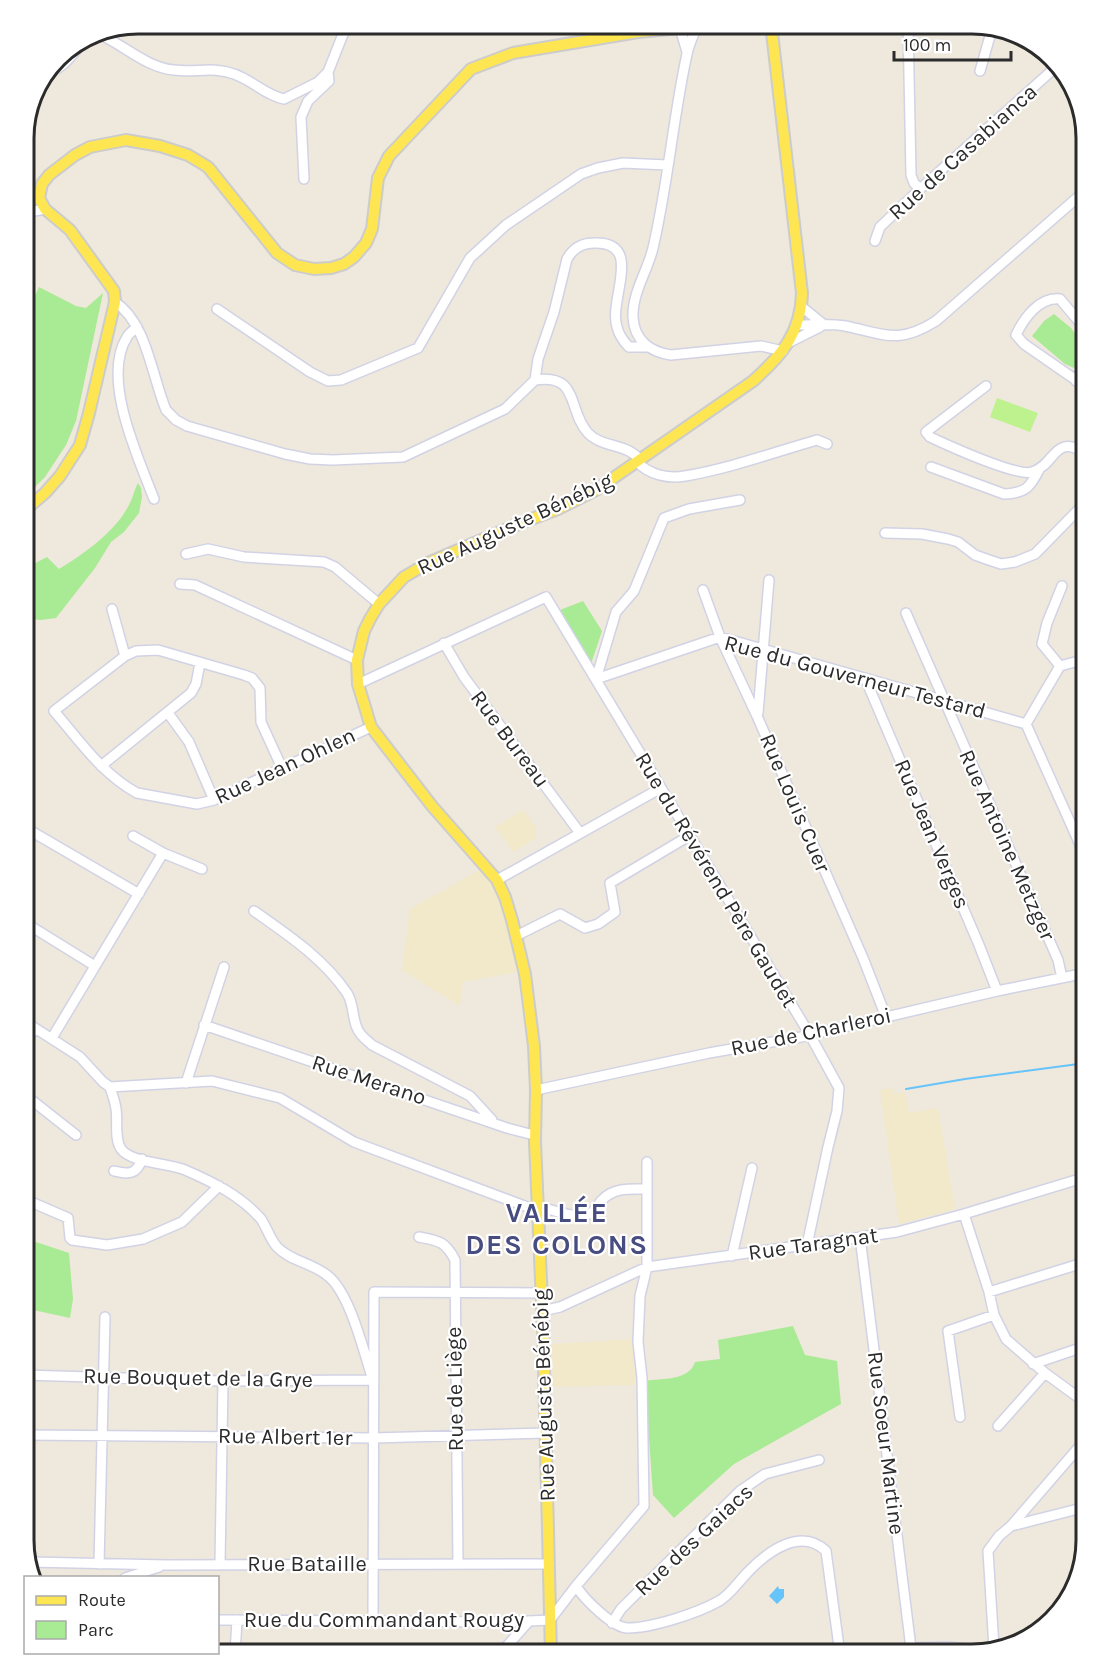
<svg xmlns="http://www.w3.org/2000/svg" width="1110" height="1678" font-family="Karla,sans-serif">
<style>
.education{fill:#f2e9ca}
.green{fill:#a9ea94}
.pitch{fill:#bef28f}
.water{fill:#66c4fa}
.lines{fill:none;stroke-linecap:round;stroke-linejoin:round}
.stream{stroke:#66c4fa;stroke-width:2}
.minor-casing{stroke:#d1d3e5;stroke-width:12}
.major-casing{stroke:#ccc;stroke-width:14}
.minor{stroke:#fff;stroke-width:9}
.major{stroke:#fee652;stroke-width:10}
.labels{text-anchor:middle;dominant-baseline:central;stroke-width:4.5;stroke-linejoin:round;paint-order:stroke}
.street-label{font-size:22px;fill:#2b2b2b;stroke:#fff}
.district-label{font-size:28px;font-weight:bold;letter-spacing:1.5px;fill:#474c81;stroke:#fff}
.rim{fill:none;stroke:#2b2b2b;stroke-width:3}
</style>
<rect width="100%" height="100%" fill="#efe8dc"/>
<path class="education" d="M523 810 535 826 536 838 513 852 495 827Z
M485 867 497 880 524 971 463 982 460 1006 402 970 410 909Z
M892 1088 894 1094 905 1092 909 1113 938 1108 955 1209 899 1224 880 1090Z
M634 1339 635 1385 553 1387 552 1344Z"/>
<path class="green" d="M39 287 76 306 86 308 103 293 76 421 66 445 45 477 24 498V300L34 298Z
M1054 314 1071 328 1085 347 1080 362 1074 368 1065 364 1032 336 1044 321Z
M138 483 141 488 142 497 139 513 124 532 111 542 95 568 56 618 41 620 24 618V569L47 557 59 569C84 554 115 532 129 505 133 498 134 490 138 483Z
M583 601 602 631 591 664 560 610Z
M24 1238 69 1253 73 1299 70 1318 24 1308Z
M793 1326 805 1355 837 1361 841 1404 734 1464 674 1518 653 1495 645 1381C663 1378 689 1381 695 1362L720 1359 718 1340Z"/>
<path class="pitch" d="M997 398 1038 413 1030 432 990 417Z"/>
<path class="water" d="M778 1586 779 1589H784V1597L777 1604 769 1596Z"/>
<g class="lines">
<path class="stream" d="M906 1089 965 1079 1086 1063"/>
<g class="minor-casing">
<path id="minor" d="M698 24C694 34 689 44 687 54 673 118 668 184 653 248 648 270 632 293 633 317 634 340 650 352 671 355L761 346 783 351
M908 24 911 175 914 183 920 189
M680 28 687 52
M52 71C74 63 77 36 103 36 126 47 148 68 174 70 195 73 213 66 234 74 252 80 265 95 284 99L318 82 328 72 347 24
M980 71 992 29
M304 179 301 117 308 101 329 81 328 72
M24 190 31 195 39 198
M24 213 45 209
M875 241 880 227 920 189 1057 66
M115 302C147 323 152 377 166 410L176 420 187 426 285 454 310 459 333 460 403 457 505 409 535 380C580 373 567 410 588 433 602 448 627 443 640 460
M802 307 823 324
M217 309 310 372 328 381 341 380 418 348 470 258 506 225 581 174 598 168 623 163 667 165
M798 325C813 325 830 323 845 326 884 334 898 345 936 321L1086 190
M137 327C134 330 129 333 127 337 101 378 138 457 154 499
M788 343 820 327
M535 380 538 359 554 312 567 259C573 248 582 243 594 243 645 241 608 300 617 327 619 335 624 342 629 347H647
M1076 381 1086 361
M986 386 926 432 930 437C947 445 1017 477 1032 472 1056 465 1054 432 1086 454
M1086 387 1024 344 1016 335C1024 318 1039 297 1060 299L1086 330
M637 462C650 475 668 479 685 476 728 469 775 452 817 440L827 444
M931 467 1004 494C1027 493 1030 487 1040 468
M885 533 922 534 948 539 958 542 975 555 989 560 1001 564 1015 562 1035 554 1086 502
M186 554 208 549 244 557 324 562 335 567 379 604
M180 584 195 585 357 660
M703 590 720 637 757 716 863 958 886 1017
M112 609 125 656
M906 613 1058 960 1062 978
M444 643 464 677 580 833
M1060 666 1042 644 1047 623 1062 586
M865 678 979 945 997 991
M596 679 720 637 1026 724 1060 666 1086 659
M596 679 616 612 634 591 664 518 689 509 740 500
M358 684 546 597 810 1035 839 1088 837 1111 828 1147 807 1245
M168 713 189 742 214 800
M758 713 769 580
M1026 724 1086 858
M101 766 191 693 196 684 200 663
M282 768 261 722 260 688 252 678 244 675 158 650 136 651 125 656 54 711C79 740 102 774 137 793L197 804 214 800 371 727
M24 827 139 894
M163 853 202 869
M497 880 661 788
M254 911C288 935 323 958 347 993 354 1004 352 1017 357 1028 360 1036 367 1040 372 1045L470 1096 492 1120
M24 922 95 966
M516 936 560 914 585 928 598 924 615 912 610 883 689 836
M24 1021 80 1057 103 1082 110 1087C112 1094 115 1101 116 1109 118 1120 114 1139 121 1149 131 1163 169 1163 185 1170 213 1182 241 1196 261 1219 267 1228 270 1239 277 1247 290 1261 313 1263 328 1276 350 1293 364 1353 373 1380
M204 1025 507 1128 530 1134H535
M52 1038 163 853 133 836
M24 1046 35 1028
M186 1083 224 967
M110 1087 212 1081 280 1098 354 1142 538 1211
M536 1090 709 1053 801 1037 997 991 1086 973
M24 1094 76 1135
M114 1171C129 1175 137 1174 142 1159
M24 1203 31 1202 68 1218 70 1238 72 1240 107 1245 143 1239 182 1222 219 1186
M538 1206C552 1210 575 1219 589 1214 596 1211 597 1205 602 1200 614 1187 631 1189 647 1189
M964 1214 989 1292 994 1315 1006 1339 1045 1373 1086 1403
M419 1237C439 1241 445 1241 455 1260L458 1564
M860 1237 911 1648
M732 1256 752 1168
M989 1292 1086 1262
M542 1311 560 1307 647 1267 897 1232 964 1214 1086 1177
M1033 1364 1086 1346
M24 1375 223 1381 373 1380
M960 1417 948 1331 994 1315
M998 1426 1045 1373
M24 1435 374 1438 546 1433
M1011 1526 1086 1507
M30 1562 167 1565 549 1564
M99 1564 105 1317
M220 1564 223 1381
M125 1578 159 1567
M576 1586C584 1599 613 1628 628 1628 652 1628 698 1613 719 1601 730 1595 739 1581 748 1572 768 1551 801 1527 826 1551L840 1654
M218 1620 509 1622 550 1620 576 1586 644 1506 642 1378 638 1342 640 1296 647 1267V1162
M373 1621 374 1292 542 1293
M612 1623 621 1609 740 1491 765 1474 819 1460
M994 1648 988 1551 999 1536 1011 1526 1086 1439
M235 1654 237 1620
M500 1654 529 1621
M898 1654 911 1648 948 1647 983 1651"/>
</g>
<g class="major-casing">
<path id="major" d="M24 511 45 493 60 476 80 445 89 413 115 302 114 291 70 230 45 209 39 198 42 184 49 175 75 155 90 147 126 140 160 146 188 155 208 167 277 253 295 265 314 269 331 268 344 264 354 257 366 243 372 229 378 178 389 156 471 69 513 53 638 32 680 28 689 24
M551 1654 543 1326 535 1142 536 1090 534 1046 525 974 512 920 505 897 497 880 432 806 371 727 358 684 357 660 364 631 370 619 379 604 404 577 428 563 521 523 558 509 596 490 753 381C782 355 801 333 802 293L771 24"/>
</g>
<use href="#minor" class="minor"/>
<use href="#major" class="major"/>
</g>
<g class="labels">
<g class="street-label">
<text transform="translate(963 152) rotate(-42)">Rue de Casabianca</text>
<text transform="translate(515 524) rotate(-25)">Rue Auguste Bénébig</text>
<text transform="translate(855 677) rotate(15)">Rue du Gouverneur Testard</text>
<text transform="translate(510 739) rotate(53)">Rue Bureau</text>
<text transform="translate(285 766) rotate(-25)">Rue Jean Ohlen</text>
<text transform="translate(795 803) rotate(67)">Rue Louis Cuer</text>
<text transform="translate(932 834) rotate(67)">Rue Jean Verges</text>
<text transform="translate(1007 845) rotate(66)">Rue Antoine Metzger</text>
<text transform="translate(716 880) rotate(59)">Rue du Révérend Père Gaudet</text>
<text transform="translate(811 1032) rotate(-12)">Rue de Charleroi</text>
<text transform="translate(369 1080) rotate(18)">Rue Merano</text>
<text transform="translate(813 1244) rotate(-8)">Rue Taragnat</text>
<text transform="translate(198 1378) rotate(1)">Rue Bouquet de la Grye</text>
<text transform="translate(455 1389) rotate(-91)">Rue de Liège</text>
<text transform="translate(544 1395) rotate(-92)">Rue Auguste Bénébig</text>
<text transform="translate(285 1437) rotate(1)">Rue Albert 1er</text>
<text transform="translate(886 1443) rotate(83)">Rue Soeur Martine</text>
<text transform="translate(694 1540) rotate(-43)">Rue des Gaiacs</text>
<text x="307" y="1564">Rue Bataille</text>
<text x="384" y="1620">Rue du Commandant Rougy</text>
</g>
<g class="district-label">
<text x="557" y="1212">VALLÉE<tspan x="557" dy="32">DES COLONS</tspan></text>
</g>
</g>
<path d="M0 0H1110V1678H0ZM138 34H972A104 104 0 0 1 1076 138V1540A104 104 0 0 1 972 1644H138A104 104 0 0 1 34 1540V138A104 104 0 0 1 138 34Z" fill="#fff" fill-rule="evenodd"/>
<path class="rim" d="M138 34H972A104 104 0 0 1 1076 138V1540A104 104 0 0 1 972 1644H138A104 104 0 0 1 34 1540V138A104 104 0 0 1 138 34Z"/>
<rect x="24" y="1576" width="195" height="78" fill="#ffffff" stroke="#aaaaaa" stroke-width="1.5"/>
<rect x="36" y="1596" width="30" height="9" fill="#fee652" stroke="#aaaaaa" stroke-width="1.5"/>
<text x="78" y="1606" font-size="18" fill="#2b2b2b">Route</text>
<rect x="36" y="1621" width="30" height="18" fill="#a9ea94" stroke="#aaaaaa" stroke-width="1.5"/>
<text x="78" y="1636" font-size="18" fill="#2b2b2b">Parc</text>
<path d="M894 51v9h117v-9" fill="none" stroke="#2b2b2b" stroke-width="3"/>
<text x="903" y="51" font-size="18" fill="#2b2b2b" stroke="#ffffff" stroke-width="4.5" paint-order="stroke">100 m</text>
</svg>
